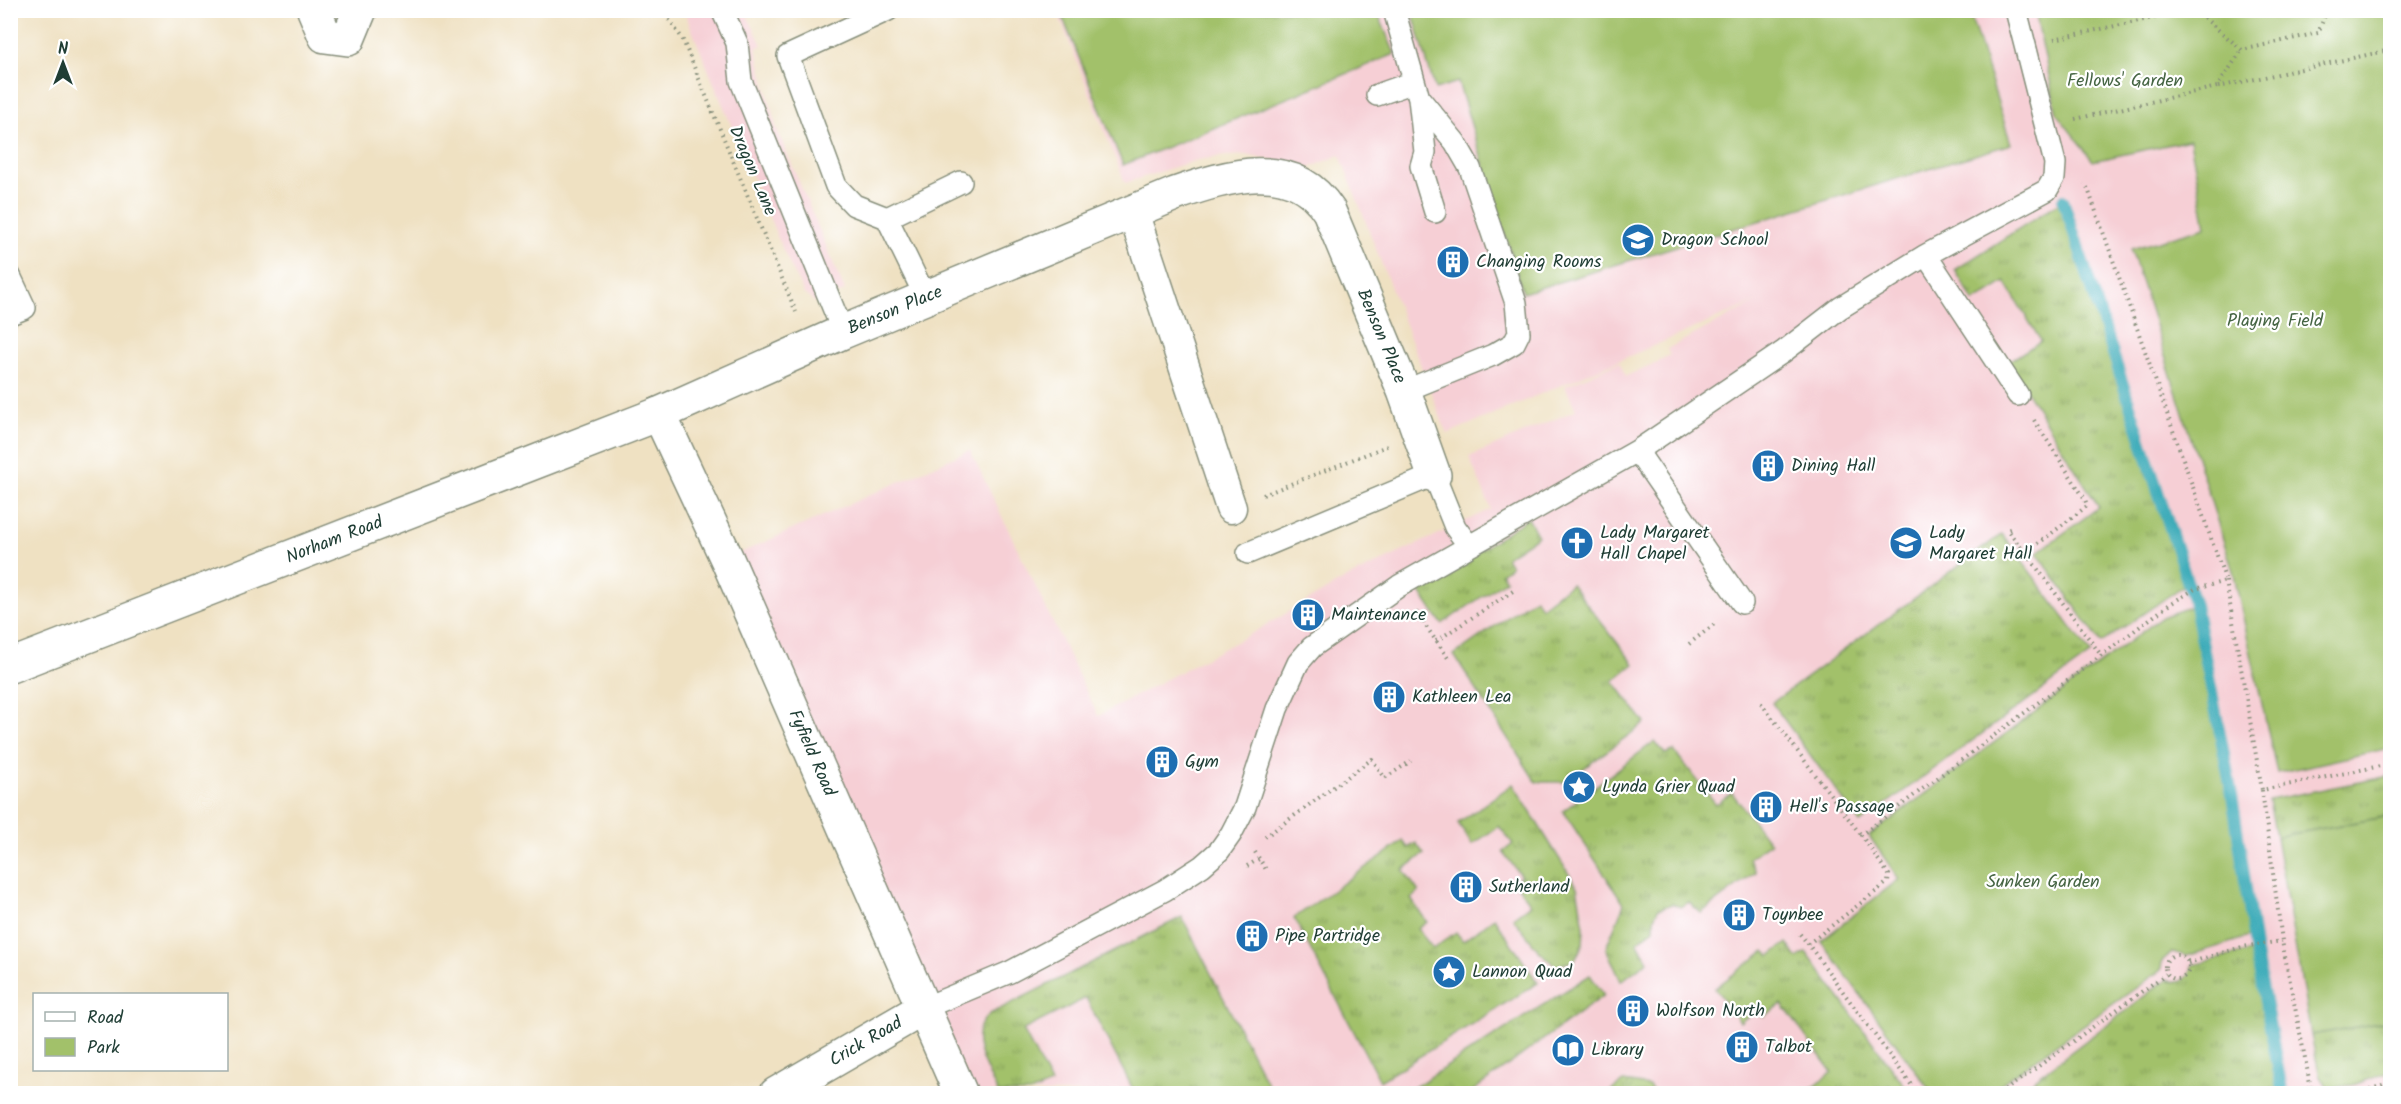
<svg xmlns="http://www.w3.org/2000/svg" width="2401" height="1104" font-family="Kalam,sans-serif">
<style>
.built{fill:#f6cfd5}
.grass{fill:url(#grass-tufts);stroke:#607f4f;stroke-width:1.5}
.green{fill:#a2c16a;stroke:#607f4f;stroke-width:1.5}
.lines{fill:none;stroke-linecap:round;stroke-linejoin:round}
.stream{stroke:#3aaab8;stroke-width:12}
.service-casing{stroke:#878f7b;stroke-width:24}
.pedestrian-casing{stroke:#878f7b;stroke-width:33}
.minor-casing{stroke:#878f7b;stroke-width:36}
.path{stroke:#878f7b;stroke-width:4;stroke-dasharray:1.5 4.5;stroke-linecap:butt}
.service{stroke:#fff;stroke-width:21}
.pedestrian{stroke:#fff;stroke-width:30}
.minor{stroke:#fff;stroke-width:33}
.labels{text-anchor:middle;dominant-baseline:central;stroke-width:4.5;stroke-linejoin:round;paint-order:stroke}
.park-label{font-size:18px;fill:#466544;stroke:#fff}
.street-label{font-size:18px;fill:#1f3d34;stroke:#fff}
.poi-label{font-size:18px;fill:#1f3d34;stroke:#fff;text-anchor:start}
</style>
<defs>
<pattern id="grass-tufts" width="24" height="20" patternUnits="userSpaceOnUse" patternTransform="scale(1.5)"><rect width="24" height="20" fill="#a2c16a"/><path d="M3 7l-1-3M5 7V3M7 7l1-3M15 17l-1-3M17 17v-4M19 17l1-3" fill="none" stroke="#839e58"/></pattern>
</defs>
<rect width="100%" height="100%" fill="#fff"/>
<filter id="ink" filterUnits="userSpaceOnUse"><feTurbulence type="fractalNoise" baseFrequency=".0167" numOctaves="2"/><feDisplacementMap in="SourceGraphic" scale="12" xChannelSelector="R" yChannelSelector="G"/><feConvolveMatrix kernelMatrix="1 2 1 2 8 2 1 2 1" color-interpolation-filters="sRGB"/></filter>
<filter id="wash" filterUnits="userSpaceOnUse"><feTurbulence type="fractalNoise" baseFrequency=".008" numOctaves="4" result="noise"/><feDisplacementMap in="SourceGraphic" scale="24" xChannelSelector="R" yChannelSelector="G"/><feGaussianBlur stdDeviation="1.35" result="paint"/><feColorMatrix in="noise" values="0 0 0 0 0 0 0 0 0 0 0 0 0 0 0 0 0 1.4 0 .05"/><feComposite in="paint" operator="in"/></filter>
<g filter="url(#wash)">
<rect width="100%" height="100%" fill="#efe1c2"/>
<path class="built" d="M684 11H752L746 13 762 45 756 48 776 127 845 291 815 302 804 294 782 248Z
M1057 11H2390V1093H961L727 559 970 450 1098 716 1256 631 1347 578 1491 509 1469 457 1576 410 1565 386 1619 362 1626 376 1660 361 1670 355 1667 349 1756 302 1447 434 1340 155 1307 169 1246 155 1225 156 1197 160 1125 183Z"/>
<path class="grass" d="M2063 200 2186 584 2101 643 2037 553 2099 507 2008 362 2041 341 2005 282 1974 302 1955 270Z
M1528 518 1538 536 1506 557 1511 566 1501 573 1506 580 1442 624 1419 591Z
M2002 534 2091 654 1860 823 1772 703Z
M1571 584 1634 664 1613 681 1645 723 1565 782H1536L1454 655 1535 598 1541 607Z
M1655 741 1665 754 1674 751 1716 804 1732 793 1770 843 1749 858 1756 872 1701 913 1689 902 1681 907 1672 904 1658 909 1654 918V929L1637 942 1648 961 1621 981 1606 948 1624 904 1563 811Z
M2390 776V816L2276 837 2269 800Z
M1513 784 1577 887 1584 927 1583 944 1574 961 1556 966 1538 950 1513 918 1531 904 1514 881 1521 876 1503 852 1513 844 1499 826 1472 845 1458 823Z
M1403 841 1408 848 1416 843 1424 854 1403 870 1419 892 1411 899 1427 922 1418 929 1433 949 1456 932 1463 941 1494 918 1538 983 1380 1081 1294 918Z
M1182 917 1272 1093H1135L1086 998 1023 1030 1051 1084 1030 1093H998C987 1069 963 1035 990 1014Z
M1787 943 1797 958 1806 952 1910 1093H1895L1889 1085 1877 1093H1805L1832 1072 1782 1004 1763 1017 1757 1010 1740 1022 1715 988 1765 951 1770 956Z
M2255 950 2283 1093H2017L2167 979C2180 986 2191 979 2192 965Z
M1590 975 1604 995 1470 1093H1405Z
M2390 1021V1072L2353 1085 2328 1088 2320 1077 2311 1035Z
M1623 1082 1649 1086 1654 1093H1608Z"/>
<path class="green" d="M1060 11H1377L1395 54 1123 165Z
M1412 11H1969L2011 144 1523 293 1458 82 1435 89Z
M2035 11H2390V748L2277 773 2233 571 2131 249 2206 227 2190 140 2093 161 2057 114Z
M2195 605 2232 795 2252 936 2187 956 2172 952 2162 961 2161 970 1988 1093H1932L1821 941 1899 879 1869 836 2162 617Z
M2390 816V1021L2311 1035 2276 837Z"/>
<g class="lines">
<path class="stream" d="M2063 200 2195 605 2232 795 2256 954 2283 1094"/>
</g>
</g>
<g filter="url(#ink)">
<g class="lines">
<g class="service-casing">
<path id="service" d="M722 10 737 43 741 81 843 332
M888 10 788 56 836 186 854 205 887 218 926 298
M1394 10 1419 98 1425 152 1421 166 1435 212
M1377 95 1414 82
M887 218 961 182
M1926 255 2018 395
M10 276 25 308 10 314
M1404 391 1493 355 1514 343 1519 333 1516 303 1470 168 1455 142 1419 98
M1637 451 1742 603
M1248 553 1434 475 1455 527 1469 546
M924 1008 1010 972 1165 890 1202 866 1219 851 1231 834 1245 807 1277 709 1298 663 1312 647 1399 586 1637 451 1783 352 1840 308 1926 255 2047 190 2054 178 2055 163 2016 10"/>
</g>
<g class="pedestrian-casing">
<path id="pedestrian" d="M1133 212 1231 508"/>
</g>
<g class="minor-casing">
<g id="minor">
<path d="M314 10 325 36 348 39 360 10"/>
<path id="s1" d="M659 414 727 559 961 1094"/>
<path id="s2" d="M10 666 659 414 843 332 1175 194C1227 176 1293 155 1329 211L1404 391 1434 475"/>
<path id="s3" d="M776 1094 924 1008"/>
</g>
</g>
<path class="path" d="M662 10 682 38 796 312
M2195 10 2242 50 2318 33 2327 10
M2054 39 2191 10
M2218 87 2390 50
M2075 119 2217 87 2242 50
M2034 420 2085 499 2087 506 2026 553 2101 655
M1263 495 1387 446
M2010 529 2007 530 2026 553
M2226 581 2262 790 2390 764
M1416 612 1448 658
M1436 641 1513 591
M1689 644 1717 622
M1761 703 1861 835
M2262 790 2282 941 2312 1094
M1265 837 1372 759 1385 778 1411 761
M1255 852 1267 871
M1247 866 1259 859
M1800 934 1808 944
M2165 967a12 12 0 1 1 24 0a12 12 0 1 1-24 0Z
M2188 963 2242 947 2282 941
M1050 1094 1055 1092
M1270 1094 1271 1093
M1918 1094 1808 944 1888 882 1889 875 1861 835 2170 604 2195 589 2226 581 2088 189 2084 184
M2000 1094 2166 974
M2359 1094 2390 1082"/>
<use href="#service" class="service"/>
<use href="#pedestrian" class="pedestrian"/>
<use href="#minor" class="minor"/>
</g>
</g>
<defs>
<g id="school-disc" transform="scale(1.725)"><circle r="9.5" fill="#1f6fb2" stroke="#fff"/><path d="M0-5L7-2L0 1L-7-2ZM-4 1L0 2.5L4 1V4Q0 6-4 4Z" fill="#fff"/></g>
<g id="building-disc" transform="scale(1.725)"><circle r="9.5" fill="#1f6fb2" stroke="#fff"/><path d="M-4-6H4V6H1V3H-1V6H-4ZM-2.5-4.3h1.7v1.8h-1.7ZM.8-4.3h1.7v1.8H.8ZM-2.5-1h1.7V.8h-1.7ZM.8-1h1.7V.8H.8Z" fill="#fff"/></g>
<g id="church-disc" transform="scale(1.725)"><circle r="9.5" fill="#1f6fb2" stroke="#fff"/><path d="M-1.2-6h2.4v3.5h3.3v2.4h-3.3V6h-2.4V-.1h-3.3v-2.4h3.3Z" fill="#fff"/></g>
<g id="university-disc" transform="scale(1.725)"><circle r="9.5" fill="#1f6fb2" stroke="#fff"/><path d="M0-5L7-2L0 1L-7-2ZM-4 1L0 2.5L4 1V4Q0 6-4 4Z" fill="#fff"/></g>
<g id="sight-disc" transform="scale(1.725)"><circle r="9.5" fill="#1f6fb2" stroke="#fff"/><path d="M0-6L1.8-2.2L6-1.7L2.9 1.2L3.7 5.4L0 3.3L-3.7 5.4L-2.9 1.2L-6-1.7L-1.8-2.2Z" fill="#fff"/></g>
<g id="library-disc" transform="scale(1.725)"><circle r="9.5" fill="#1f6fb2" stroke="#fff"/><path d="M-6-4Q-3-5.5-.7-3.5V5Q-3 3-6 4ZM6-4Q3-5.5 .7-3.5V5Q3 3 6 4Z" fill="#fff"/></g>
</defs>
<g fill-rule="evenodd">
<use href="#school-disc" x="1638" y="240"/>
<use href="#building-disc" x="1453" y="262"/>
<use href="#building-disc" x="1768" y="466"/>
<use href="#church-disc" x="1577" y="543"/>
<use href="#university-disc" x="1906" y="543"/>
<use href="#building-disc" x="1308" y="615"/>
<use href="#building-disc" x="1389" y="697"/>
<use href="#building-disc" x="1162" y="762"/>
<use href="#sight-disc" x="1579" y="787"/>
<use href="#building-disc" x="1766" y="807"/>
<use href="#building-disc" x="1466" y="887"/>
<use href="#building-disc" x="1739" y="915"/>
<use href="#building-disc" x="1252" y="936"/>
<use href="#sight-disc" x="1449" y="972"/>
<use href="#building-disc" x="1633" y="1011"/>
<use href="#building-disc" x="1742" y="1047"/>
<use href="#library-disc" x="1568" y="1050"/>
</g>
<g class="labels">
<g class="park-label">
<text x="2125" y="81">Fellows' Garden</text>
<text x="2275" y="321">Playing Field</text>
<text x="2043" y="882">Sunken Garden</text>
</g>
<g class="street-label">
<text transform="translate(752 171) rotate(67)">Dragon Lane</text>
<text stroke="none"><textPath href="#s2" startOffset="954">Benson Place</textPath></text>
<text stroke="none"><textPath href="#s2" startOffset="1562">Benson Place</textPath></text>
<text stroke="none"><textPath href="#s2" startOffset="348">Norham Road</textPath></text>
<text stroke="none"><textPath href="#s1" startOffset="372">Fyfield Road</textPath></text>
<text stroke="none"><textPath href="#s3" startOffset="104">Crick Road</textPath></text>
</g>
<g class="poi-label">
<text x="1661" y="240">Dragon School</text>
<text x="1476" y="262">Changing Rooms</text>
<text x="1791" y="466">Dining Hall</text>
<text x="1600" y="533">Lady Margaret<tspan x="1600" dy="21">Hall Chapel</tspan></text>
<text x="1929" y="533">Lady<tspan x="1929" dy="21">Margaret Hall</tspan></text>
<text x="1331" y="615">Maintenance</text>
<text x="1412" y="697">Kathleen Lea</text>
<text x="1185" y="762">Gym</text>
<text x="1602" y="787">Lynda Grier Quad</text>
<text x="1789" y="807">Hell's Passage</text>
<text x="1489" y="887">Sutherland</text>
<text x="1762" y="915">Toynbee</text>
<text x="1275" y="936">Pipe Partridge</text>
<text x="1472" y="972">Lannon Quad</text>
<text x="1656" y="1011">Wolfson North</text>
<text x="1765" y="1047">Talbot</text>
<text x="1591" y="1050">Library</text>
</g>
</g>
<rect width="2401" height="1104" fill="none" stroke="#fff" stroke-width="36"/>
<rect x="33" y="993" width="195" height="78" fill="#ffffff" stroke="#a5b1ae" stroke-width="1.5"/>
<rect x="45" y="1012" width="30" height="9" fill="#ffffff" stroke="#a5b1ae" stroke-width="1.5"/>
<text x="87" y="1023" font-size="18" fill="#1f3d34">Road</text>
<rect x="45" y="1038" width="30" height="18" fill="#a2c16a" stroke="#a5b1ae" stroke-width="1.5"/>
<text x="87" y="1053" font-size="18" fill="#1f3d34">Park</text>
<g transform="translate(63 63)" stroke="#ffffff" stroke-width="4.5" paint-order="stroke">
<path d="M0-4.5L10 22L0 15L-10 22Z" fill="#1f3d34"/>
<text y="-9" font-size="16" font-weight="bold" text-anchor="middle" fill="#1f3d34">N</text>
</g>
</svg>
